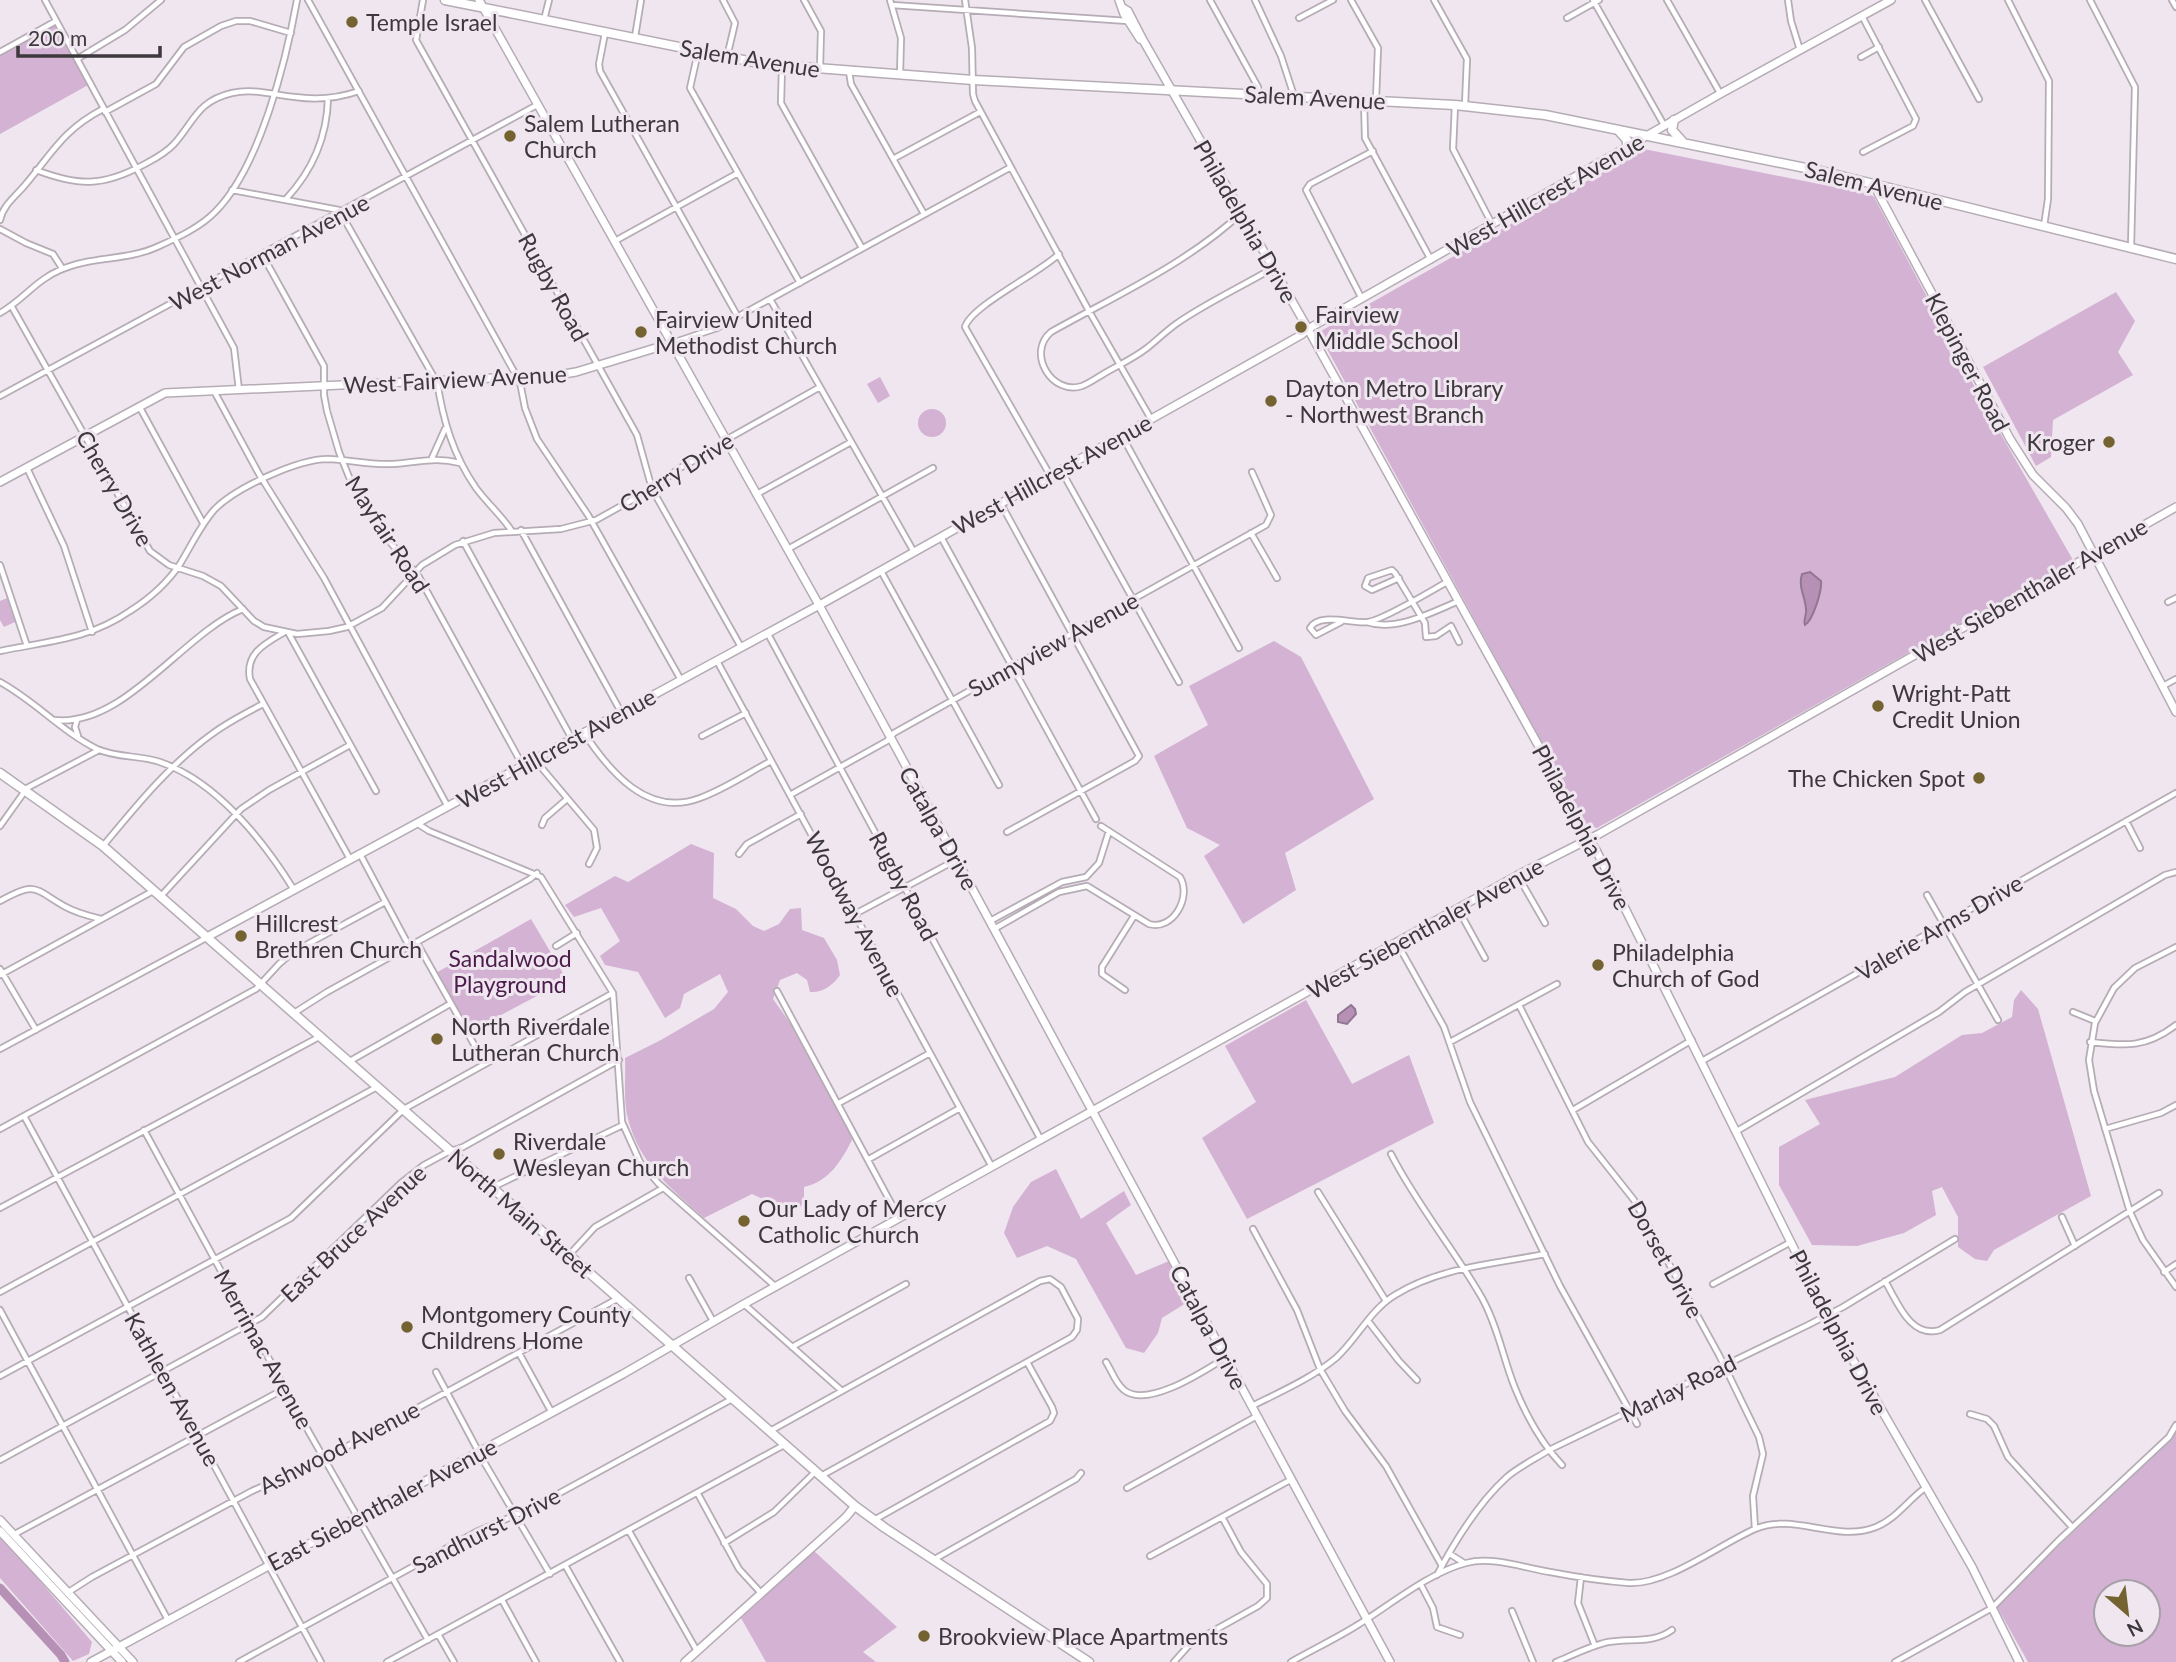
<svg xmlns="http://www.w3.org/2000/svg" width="2176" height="1662" font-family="Lato,sans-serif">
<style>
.green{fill:#d4b2d3;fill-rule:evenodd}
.water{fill:#b690b5;stroke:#917691;stroke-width:2}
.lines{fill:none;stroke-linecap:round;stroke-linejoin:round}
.river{stroke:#b690b5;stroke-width:9}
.street-casing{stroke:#b5acb5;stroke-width:8}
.secondary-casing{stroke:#b5acb5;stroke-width:10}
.primary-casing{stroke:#b5acb5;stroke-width:11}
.street{stroke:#fff;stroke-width:4.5}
.secondary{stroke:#fff;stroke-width:7}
.primary{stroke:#fff;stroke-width:8}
.poi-dot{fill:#746331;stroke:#efe6ef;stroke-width:2.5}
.labels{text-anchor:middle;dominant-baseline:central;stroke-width:6;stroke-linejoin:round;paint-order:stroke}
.poi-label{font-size:23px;fill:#3c383c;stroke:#efe6ef;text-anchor:start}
.street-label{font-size:23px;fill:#3c383c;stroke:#efe6ef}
.park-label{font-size:23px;fill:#4c1d4c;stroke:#efe6ef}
</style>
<rect width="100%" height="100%" fill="#efe6ef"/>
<path class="green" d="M56 21 90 84 0 134V52Z
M1644 149 1869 194 1874 197 1987 410 2073 560 1597 828 1587 826 1320 336 1321 331Z
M2116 292 2135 321 2118 352 2133 375 2053 420 2051 457 2036 466 1983 367Z
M880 377 890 396 878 403 867 384Z
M918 423a14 14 0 1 1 28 0a14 14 0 1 1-28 0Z
M7 598 15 622 4 627 0 620V601Z
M1274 641 1301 657 1374 799 1285 853 1296 890 1243 924 1204 856 1220 845 1187 828 1154 756 1208 725 1189 686Z
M691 844 714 853 713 898 736 909 753 926 764 931 779 924 790 909 801 908 802 930 824 938 837 960 840 975C833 985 823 993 810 992L807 980 797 973 780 980 773 999 793 1027 853 1138C842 1160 829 1182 804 1187V1201L799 1209H783L752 1194 704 1218C670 1187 640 1165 628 1119 623 1100 626 1077 625 1058L661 1040 714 1009 728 992 720 974 684 994 680 1008 665 1018 638 972 605 965 600 956 620 941 601 908 574 917 565 905 615 876 628 882Z
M531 919 567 980 467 1033 434 974Z
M2021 990 2038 1009 2091 1196 1994 1250 1987 1261 1975 1259 1958 1247V1217L1942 1187 1932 1191 1936 1215 1904 1233 1857 1246 1812 1245 1779 1185V1147L1820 1124 1805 1100 1895 1077 1962 1035 1982 1033 2012 1017 2014 1000Z
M1306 1000 1352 1084 1409 1055 1434 1123 1247 1219 1202 1138 1256 1102 1225 1046Z
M1056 1169 1081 1219 1124 1191 1131 1205 1106 1223 1136 1275 1169 1261 1191 1300 1162 1318 1158 1333 1144 1353 1126 1348 1076 1259 1047 1246 1017 1258 1004 1233 1013 1207 1031 1182Z
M2176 1432V1662H2028L1996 1605 2172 1439ZM2106 1592H2148V1634H2106Z
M0 1534 92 1642 89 1654 73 1661 0 1578Z
M814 1551 897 1627 863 1652 876 1662H766L741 1618Z"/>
<path class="water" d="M1810 572 1821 581C1822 591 1813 620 1805 625 1803 619 1807 615 1806 609 1805 596 1798 587 1802 574Z
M1351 1005 1355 1009 1356 1014 1347 1024 1338 1022V1015Z"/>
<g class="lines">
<path class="river" d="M0 1588 61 1655 65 1662"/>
<g class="street-casing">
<path id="street" d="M45 0 234 348 239 390
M308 0 517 377
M423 0 416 40 637 435 652 489 741 647
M723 0 735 23 727 57
M804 0 821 31 820 68
M890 0 901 38 900 74
M965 0 972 48 973 94 975 101 1089 311 1151 419
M1210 0 1258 87 1259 95
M1255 0 1281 56 1294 96
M1351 0 1378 48 1376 100
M1434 0 1467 59 1465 105
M1593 0 1664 125
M1667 0 1720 93
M1788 0 1791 21 1800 50
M1925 0 1979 99
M2008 0 2049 81 2048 199 2044 226
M2090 0 2135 87 2131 247
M2172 0 2176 7
M892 5 1128 21
M1862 16 1916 119 1913 126 1863 152
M1299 18 1333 0
M1567 18 1599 0
M544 20 549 0
M605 33 599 64 600 71 738 317
M635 37 641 0
M0 52 56 21
M698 52 690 88 800 283
M1861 57 1879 47
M77 59 125 30 161 0
M782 66 781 103 862 248
M849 71 851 84 924 214
M1364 101 1365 138 1431 260
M1455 105 1453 149 1492 224
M105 112 156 84 184 47 221 26 236 21H250L291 33
M893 159 980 112
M36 170C78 186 102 187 143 165 154 159 165 154 174 144 194 122 197 101 232 93 253 88 274 95 295 97 316 100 339 98 359 91
M232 190 339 210 435 379
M286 199C313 170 327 138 328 98
M1241 213C1190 262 1113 297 1051 332 1026 353 1052 396 1082 386 1090 383 1098 377 1105 373 1119 365 1134 358 1147 348 1157 340 1165 332 1176 324 1206 303 1241 287 1273 268
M0 220C3 205 16 196 25 185 53 152 63 130 103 109
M0 229 26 243 53 254 62 268
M615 241 738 173
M263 256 324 366V395L327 411 339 452 349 477 381 531 419 577 523 766
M770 299 914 552
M1362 299 1306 190 1310 184 1373 151
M12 307 150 551 169 565 203 576 221 586 254 621 264 627 297 634 329 631 347 627 382 608 422 565 455 545 494 533 561 529 596 520 657 486 678 469 723 445 731 437 820 387
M0 313C22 301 36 280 60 270 91 256 126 261 157 247 177 238 201 227 216 211 260 166 286 61 297 0
M672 343 717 328 1011 167
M519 377 525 408 537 439 588 515 681 680
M437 381C443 420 453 455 476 488 487 503 501 515 511 530
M214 391 259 474 324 578 448 807
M0 396 537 105
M139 406 203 523
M1122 436 1239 648
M432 458 445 429
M27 468 64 546 92 632
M1061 470 1179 682
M1050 475 965 327C971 306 1038 274 1059 254
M757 494 851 442
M1001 504 1139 756 1135 761 1007 832
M521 530 621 712
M1251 533 1277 578
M941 537 1096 819
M463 541 572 739
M788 549 933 468
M0 565 27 646
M881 571 999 785
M1399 578 1372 590 1365 586 1368 578 1392 570 1395 573 1425 623 1426 637 1436 636 1451 626 1459 642
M2168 602 2176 598
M1341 622 1316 635 1310 628C1319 612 1352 624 1368 622 1385 619 1429 592 1447 582
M1367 622C1396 632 1432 612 1459 601
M283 633C264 644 245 654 250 679L350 859
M289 634 376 791
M768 634 1041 1140
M0 651C48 641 88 640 130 611 149 599 168 582 180 564 191 546 200 526 214 510 235 488 298 459 328 459 350 460 370 465 392 464 418 463 433 456 460 463
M717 661 992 1167
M0 682C35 701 61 731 97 749 117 758 139 755 160 762 216 781 264 841 294 890
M2163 686 2176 679
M54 720C124 728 183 633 243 609
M77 720 75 727 78 736
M584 733C610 772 648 818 700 798 725 789 748 773 771 761
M702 736 746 713
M535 760 594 830 597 848 589 864
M25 789 99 750
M790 795 887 741 894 733 1266 525 1271 515 1252 472
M2126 821 2140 848
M418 824 429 831 541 877 613 993 622 1122 640 1162 658 1183 776 1287
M542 825 545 818 567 799
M0 826 25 791
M103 846C136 806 170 764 212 734 228 722 246 713 263 704
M360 854 409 946
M739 854 747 844 801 814
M1518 876 1545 923
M1927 895 1998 1020
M161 896 241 809 269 790 350 745
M0 901C36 881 33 888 64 906 76 913 89 916 101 919
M1458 909 1485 958
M855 914 956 860
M990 921 1062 882 1086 877 1099 863 1109 831
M994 929 1059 892 1087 886 1149 924C1173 931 1192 897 1180 877L1101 826
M417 943 485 1064
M1397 943 1444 1027 1470 1102 1560 1286 1637 1424
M556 946 577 933
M2176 947 2135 968 2114 988 2095 1023 2089 1060 2094 1091 2130 1212 2143 1240 2176 1287
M0 969 36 1030
M0 975 153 891
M1125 990 1102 974V967L1134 916
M777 991 899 1218
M1519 1005 1588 1142 1634 1200 1719 1355 1759 1437 1763 1454 1753 1496 1755 1529
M2073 1012 2095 1021
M294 1013 327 992 530 879 537 873
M1450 1042 1557 984
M2090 1042C2126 1046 2146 1048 2176 1025
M0 1049 206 938
M350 1061 450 1004
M1702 1061 2176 793
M839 1103 930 1053
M1573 1110 1692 1040
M24 1116 321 1662
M0 1129 256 989 279 964 293 952 385 902
M2105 1129 2161 1113 2176 1105
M144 1130 310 1434 428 1640
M1737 1131 1939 1012 1965 992 2165 875 2176 872
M1391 1154C1417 1205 1454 1249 1482 1298 1498 1327 1503 1358 1515 1388 1526 1415 1542 1444 1562 1465
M869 1159 960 1108
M493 1187 623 1125
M1318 1192 1386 1301
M0 1208 319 1037
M2062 1217 2075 1246
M1253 1229 1297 1310 1320 1369 1345 1411 1386 1466 1442 1566
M570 1254 595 1227 663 1188
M2164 1272 2176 1264
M689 1278 713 1321
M1885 1281C1897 1301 1910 1339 1940 1330L2159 1193
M1713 1284 1791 1242
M0 1292 377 1087
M745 1305 842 1391
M0 1310 168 1620
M1368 1321 1399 1361 1417 1380
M792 1347 906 1284
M519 1353 552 1413
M1106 1362C1112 1371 1115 1383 1124 1390 1147 1409 1204 1371 1225 1358
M436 1372 484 1462 550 1574
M0 1376 291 1218 404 1109 613 993
M1252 1406C1280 1392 1312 1378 1336 1358 1357 1339 1370 1310 1395 1295 1440 1267 1494 1264 1545 1254
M1970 1414 1987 1419 1994 1426 2008 1457 2072 1527
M770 1431 1040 1281 1050 1279 1061 1287 1078 1319 1077 1330 1072 1337 821 1476
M0 1460 262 1317 401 1183 424 1165 448 1152 463 1147 619 1060
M1127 1488 1257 1416
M698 1494 739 1569 761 1593
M874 1520 1050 1421 1054 1413 1052 1407 1027 1362
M629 1531 697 1651
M13 1535 286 1388
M724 1543 774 1512 815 1472
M1450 1554 1464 1563
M1150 1556 1292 1479
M933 1560 1076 1479 1081 1473
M565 1565 620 1662
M1437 1575C1455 1541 1478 1503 1507 1477 1520 1466 1535 1459 1549 1450L1808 1325 1843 1307 1955 1239
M1581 1577 1578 1603 1595 1646
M1421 1585 1433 1608 1437 1627 1460 1635
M67 1593 92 1577 252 1491 324 1459 617 1299
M502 1600 536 1662
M1512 1611 1533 1662
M438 1634 454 1662
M239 1662 476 1532 534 1507 732 1399
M387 1662 784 1445
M1174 1662 1190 1644 1258 1606 1267 1598V1584L1241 1552 1222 1517
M1291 1662C1312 1650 1335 1639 1356 1626 1389 1606 1428 1573 1466 1563 1493 1556 1524 1568 1550 1572 1576 1577 1603 1581 1629 1583 1668 1585 1720 1544 1755 1529 1794 1512 1836 1543 1876 1527 1896 1519 1908 1500 1925 1488
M1556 1662C1573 1655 1590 1646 1608 1642 1630 1638 1653 1644 1672 1630
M1895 1662 1992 1608 2058 1541 2169 1437 2176 1425"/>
</g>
<g class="secondary-casing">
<path id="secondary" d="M479 0 819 605 1390 1662
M1119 0 1124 14 1140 39
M1123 8 1128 11 1143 40 1308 329 1542 752 1583 831 1596 850 1827 1315 1972 1567 2019 1662
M1879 185 1878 193 2010 439 2033 475 2066 508 2078 524 2176 712
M0 482 165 393 558 375 576 372 672 343
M207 937 825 602 1301 335 1308 329 1720 94 1891 0
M0 1520 133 1662
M0 1531 122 1662
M91 1662 623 1374 744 1304 1518 875 1599 834 2176 507
M685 1662 846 1517 855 1506"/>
</g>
<g class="primary-casing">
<path id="primary" d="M445 0 764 64 973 80 1455 105 1545 115 1825 172 2176 259
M1674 120 1672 130 1682 141
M1618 130 1627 140V148
M0 773 103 846 855 1506 885 1528 1089 1662"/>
</g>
<use href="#street" class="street"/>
<use href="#secondary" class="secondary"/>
<use href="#primary" class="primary"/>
</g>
<g class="poi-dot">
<circle cx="352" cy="22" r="7"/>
<circle cx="510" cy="136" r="7"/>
<circle cx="1301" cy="327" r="7"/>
<circle cx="641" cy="332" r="7"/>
<circle cx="1271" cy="401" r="7"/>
<circle cx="2109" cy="442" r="7"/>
<circle cx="1878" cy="706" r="7"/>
<circle cx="1979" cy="778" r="7"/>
<circle cx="241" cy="936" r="7"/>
<circle cx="1598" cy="965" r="7"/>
<circle cx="437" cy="1039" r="7"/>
<circle cx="499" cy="1154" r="7"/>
<circle cx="744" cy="1221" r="7"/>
<circle cx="407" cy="1327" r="7"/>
<circle cx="924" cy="1636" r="7"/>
</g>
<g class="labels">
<g class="poi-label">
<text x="366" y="22">Temple Israel</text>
<text x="524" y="123">Salem Lutheran<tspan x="524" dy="26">Church</tspan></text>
<text x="1315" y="314">Fairview<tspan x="1315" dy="26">Middle School</tspan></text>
<text x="655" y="319">Fairview United<tspan x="655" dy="26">Methodist Church</tspan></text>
<text x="1285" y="388">Dayton Metro Library<tspan x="1285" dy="26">- Northwest Branch</tspan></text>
<text x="2095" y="442" text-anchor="end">Kroger</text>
<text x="1892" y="693">Wright-Patt<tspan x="1892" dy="26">Credit Union</tspan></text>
<text x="1965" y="778" text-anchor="end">The Chicken Spot</text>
<text x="255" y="923">Hillcrest<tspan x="255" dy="26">Brethren Church</tspan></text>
<text x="1612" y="952">Philadelphia<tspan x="1612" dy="26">Church of God</tspan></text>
<text x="451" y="1026">North Riverdale<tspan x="451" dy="26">Lutheran Church</tspan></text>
<text x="513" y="1141">Riverdale<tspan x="513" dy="26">Wesleyan Church</tspan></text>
<text x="758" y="1208">Our Lady of Mercy<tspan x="758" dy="26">Catholic Church</tspan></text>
<text x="421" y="1314">Montgomery County<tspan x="421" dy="26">Childrens Home</tspan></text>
<text x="938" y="1636">Brookview Place Apartments</text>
</g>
<g class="street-label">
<text transform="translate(750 58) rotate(9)">Salem Avenue</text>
<text transform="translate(1315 97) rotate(3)">Salem Avenue</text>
<text transform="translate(1874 185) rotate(14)">Salem Avenue</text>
<text transform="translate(1545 195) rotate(-30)">West Hillcrest Avenue</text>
<text transform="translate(1246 221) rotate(60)">Philadelphia Drive</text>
<text transform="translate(269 252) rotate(-28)">West Norman Avenue</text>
<text transform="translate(554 287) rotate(61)">Rugby Road</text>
<text transform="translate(1968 362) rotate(62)">Klepinger Road</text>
<text transform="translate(455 379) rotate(-3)">West Fairview Avenue</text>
<text transform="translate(676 472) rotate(-32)">Cherry Drive</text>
<text transform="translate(1052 474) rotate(-29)">West Hillcrest Avenue</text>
<text transform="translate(115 488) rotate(60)">Cherry Drive</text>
<text transform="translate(388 534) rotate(57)">Mayfair Road</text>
<text transform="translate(2030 590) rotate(-30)">West Siebenthaler Avenue</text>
<text transform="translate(1053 644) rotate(-29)">Sunnyview Avenue</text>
<text transform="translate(556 748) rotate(-29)">West Hillcrest Avenue</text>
<text transform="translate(1582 827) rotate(62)">Philadelphia Drive</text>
<text transform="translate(939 828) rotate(61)">Catalpa Drive</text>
<text transform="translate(904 886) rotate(62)">Rugby Road</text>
<text transform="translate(855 914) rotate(62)">Woodway Avenue</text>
<text transform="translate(1939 927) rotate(-30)">Valerie Arms Drive</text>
<text transform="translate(1425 928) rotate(-29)">West Siebenthaler Avenue</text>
<text transform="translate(521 1213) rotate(41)">North Main Street</text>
<text transform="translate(353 1233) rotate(-43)">East Bruce Avenue</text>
<text transform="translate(1666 1259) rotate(61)">Dorset Drive</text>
<text transform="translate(1209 1327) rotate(62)">Catalpa Drive</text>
<text transform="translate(1839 1332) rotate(62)">Philadelphia Drive</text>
<text transform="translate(264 1349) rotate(61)">Merrimac Avenue</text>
<text transform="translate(1678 1388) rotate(-26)">Marlay Road</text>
<text transform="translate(173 1389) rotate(61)">Kathleen Avenue</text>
<text transform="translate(339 1447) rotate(-27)">Ashwood Avenue</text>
<text transform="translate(382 1504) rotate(-28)">East Siebenthaler Avenue</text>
<text transform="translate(486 1530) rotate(-27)">Sandhurst Drive</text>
</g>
<g class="park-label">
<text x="510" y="958">Sandalwood<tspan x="510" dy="26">Playground</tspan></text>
</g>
</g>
<g transform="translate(2127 1613) rotate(152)"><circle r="33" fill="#efe6ef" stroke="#a7a0a7" stroke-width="2"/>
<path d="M0-5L12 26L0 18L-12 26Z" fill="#746331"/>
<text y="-10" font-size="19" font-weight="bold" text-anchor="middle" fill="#3c383c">N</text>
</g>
<path d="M18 46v10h142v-10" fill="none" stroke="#3c383c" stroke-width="3.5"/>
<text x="28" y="46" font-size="21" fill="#3c383c" stroke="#efe6ef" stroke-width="5" paint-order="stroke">200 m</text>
</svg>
